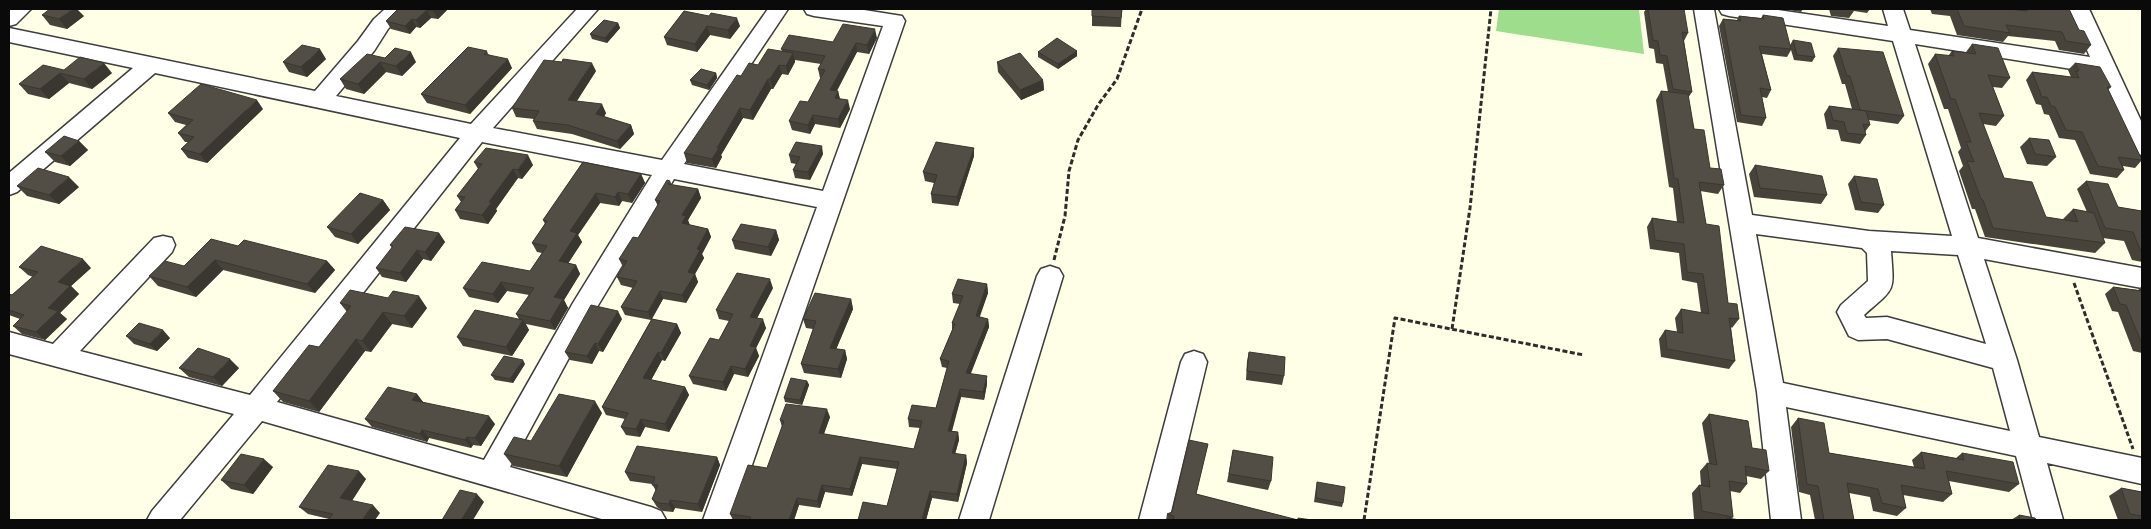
<svg xmlns="http://www.w3.org/2000/svg" width="2151" height="529" font-family="'Zilla Slab',serif">
<style>
.forest{fill:#9ddd8c}
.lines{fill:none;stroke-linecap:round;stroke-linejoin:round}
.minor-casing{stroke:#3d3d3d;stroke-width:3}
.path{stroke:#2c2c2c;stroke-width:3;stroke-dasharray:5 2.5;stroke-linecap:butt}
.minor{fill:#fff;fill-rule:evenodd}
.wall{fill:#47433b}
.shaded-wall{fill:#3a3730}
.building{fill:#534e45;stroke:#3a3730}
</style>
<rect width="100%" height="100%" fill="#feffe6"/>
<path class="forest" d="M1499 9H1639L1644 54 1496 31Z"/>
<g class="lines">
<g class="minor-casing">
<path id="minor" d="M9 9H31L16 24 9 26Z
M385 9H407L388 29 374 51 336 96 471 124 577 9H598L493 128 662 160 768 9H788L684 164 823 191 883 26 814 16 807 14 804 9H858L902 16 905 21 733 520H703L817 207 674 179 591 317 510 467 651 507 661 511 666 520H605L262 421 180 520H147L152 511 234 414 9 354V332L53 344 154 238 163 236 172 238 175 245 172 252 80 351 250 395 460 138 155 73 17 192 9 195V173L133 68 9 42V28L315 91 358 41 374 19ZM482 142 652 175 573 303 484 460 277 402Z
M1694 9H1714L1752 215 1869 231 1952 236 1893 41 1729 16 1722 14 1719 9H1771L1888 26 1883 9H1903L1910 30 2090 57 2069 9H2089L2142 123V155L2134 153 2130 147 2097 73 1915 44 1978 238 2142 268V288L1984 259 2017 360 2039 437 2142 458V484L2047 463 2063 520H2033L2016 456 1786 407 1801 520H1771L1757 392ZM1756 234 1862 248 1867 253 1868 281 1841 305 1837 312 1849 336 1858 340 1887 339 1993 368 2010 431 1783 383ZM1891 251 1958 255 1986 344 1887 317 1866 318 1864 315C1896 287 1894 293 1891 251Z
M1050 266 1059 269 1063 276 989 520H959L1037 276 1041 269Z
M1194 351 1203 354 1207 362 1169 520H1139L1181 362 1185 354Z"/>
</g>
<path class="path" d="M1054 260 1065 216 1069 171 1078 140 1098 105 1117 79 1142 9
M2074 283 2133 449
M1452 329 1470 208 1491 9
M1364 520 1395 318 1584 355"/>
<use href="#minor" class="minor"/>
</g>
<path class="wall" d="M398 9H448L438 19 431 18 420 28 416 27 410 34 391 29 386 21Z
M1122 9 1121 27 1092 26V16Z
M1646 9H1681L1688 33 1684 41 1692 92 1688 98 1694 129 1710 168 1724 185 1718 194 1700 191 1706 224 1728 303 1739 319 1732 328 1731 327 1735 361 1729 369 1661 357 1659 339 1665 330 1677 332 1675 318 1681 309 1701 313 1697 283 1682 280 1679 253 1650 249 1647 227 1652 218 1677 222 1673 188 1669 187 1656 100 1661 91 1668 92 1663 64 1656 63 1654 49 1649 48 1644 12Z
M1782 9H1803L1801 12Z
M1829 9H1870L1867 13 1854 11 1849 18 1831 16Z
M1930 9H2009L2015 10V9H2069L2079 30 2091 45 2084 54 2059 50 2055 41 2008 36 2003 42 1957 35 1950 16 1932 14Z
M684 11 740 26 730 39 710 35 697 52 667 45 664 37Z
M42 15 84 16 67 29 50 25Z
M1763 15 1790 45 1793 40 1815 57 1812 62 1794 60 1791 50 1787 57 1762 54 1771 90 1767 98 1762 97 1766 118 1762 126 1737 122 1719 26 1723 19 1737 20 1739 16 1761 18Z
M618 23 620 28 607 43 592 39 590 34Z
M877 38 869 54 857 52 837 91H838L840 99 850 109 840 128 815 124 810 134 792 130 789 121 808 102 821 78H820L818 69 821 64 795 60V62L788 75 782 74 773 89H771L753 120 743 118 721 155 722 157 716 168 687 163 684 153 741 76 758 65 782 51 781 49 833 42Z
M1972 44 2010 78 2002 88 1993 87 2004 116 1996 126 1983 124 2004 178 2046 217 2064 220 2063 219 2073 209 2087 212 2077 189 2086 181 2118 207 2142 211V262L2132 260 2124 241 2103 238 2105 243 2095 253 1985 237 1975 209H1972L1959 171 1963 166 1958 152 1961 148 1948 109H1944L1928 64 1935 54 1948 56 1952 51 1966 52Z
M1838 48 1904 116 1898 124 1869 120 1870 125 1865 132 1866 135 1860 144 1841 141 1838 130 1827 129 1824 114 1829 106 1852 109 1845 84H1842L1833 56Z
M487 51 488 54 512 68 470 114 427 103 421 94Z
M1077 51V56L1058 69 1038 57V52Z
M385 58 416 62 402 76 386 72 364 94 346 89 340 79Z
M326 59 307 77 289 72 283 62Z
M997 62 1043 80 1044 90 1021 100 998 72Z
M2075 63 2111 87 2108 90 2142 160 2135 168 2123 166 2124 170 2117 178 2090 174 2075 140 2059 138 2049 115 2044 114 2041 105 2036 104 2026 80 2032 72 2071 77 2068 70Z
M64 70 112 73 92 89 69 83 49 99 28 94 19 84Z
M596 71 577 101 606 113 604 117 631 125 634 134 620 149 572 134 537 129 533 121 534 119 516 117 512 108Z
M716 73 717 78 709 90 692 85 690 80Z
M263 109 207 163 188 158 181 149 188 142H185L178 133 186 125 175 122 168 113Z
M2029 138 2056 157 2047 166 2027 164 2020 147Z
M79 141 88 150 70 166 55 162 45 152Z
M823 154 810 180 795 178 793 170 796 164 791 163 789 155Z
M974 156 958 206 932 203 931 194 934 183 925 181 923 172Z
M474 162 533 165 522 179 518 178 496 209 497 211 488 224 460 219 455 210 461 202 457 196 478 169Z
M583 162 641 174 645 183 632 203 622 201 619 206 600 203 578 235 582 242 568 263 576 265 580 274 564 300 568 308 555 330 526 324 529 330 512 356 463 346 457 337 519 319 516 314 529 295 507 291 498 303 469 297 463 288 530 271 542 253 537 252 532 243 545 224 543 220Z
M1755 165 1827 195 1821 204 1754 197 1749 174Z
M1854 176 1884 205 1878 213 1855 210 1848 184Z
M670 181 672 185 698 189 701 198 688 220 689 225 708 229 711 237 702 254 704 258 695 274 698 282 686 303 663 299 652 319 677 324 681 333 665 361 662 360 651 380 685 387 689 395 669 432 645 427 640 437 626 435 621 427 625 419 606 415 602 407 651 320 625 315 621 307 633 288 621 285 617 277 623 267 619 259 638 238 658 206 655 200Z
M17 186 79 187 59 204 27 196Z
M383 200 390 210 358 244 335 237 327 227Z
M776 230 779 240 771 256 735 249 732 240Z
M439 233 445 242 431 261 423 259 406 282 382 277 376 268 392 248 390 245Z
M238 246 327 261 335 270 315 293 223 270 196 297 158 286 149 276 184 266Z
M19 267 91 268 71 286 79 294 60 313 67 319 45 340 22 334 13 326 20 319 9 315V294L12 295 33 277 28 275Z
M987 284 988 293 979 317 988 319 989 327 970 374 987 384 984 400 961 397 951 431 958 432 959 440 955 454 966 455 967 463 958 502 932 498 926 520H858L887 506 897 469 862 464 852 496 825 492 820 508 799 505 794 520H733L730 514 767 468 782 427 780 420 830 417 824 434 914 449 920 428 909 427 908 419 936 408 947 368 942 367 940 359 952 330V323L960 304 953 303 952 294Z
M2113 287 2138 290 2141 287H2142V353L2133 351 2118 312 2112 311 2105 294Z
M773 288 757 318 766 328 756 348 759 356 748 377 734 374 726 391 693 384 689 376 719 340 729 321 719 319 716 310Z
M851 299 853 309 836 349 845 350 847 359 841 378 804 373 801 364 813 329 806 328 803 319Z
M340 303 427 308 412 328 392 324 371 352 365 351 319 412 283 402 273 391 319 347 347 312Z
M622 319 603 352 599 351 592 364 570 360 565 352Z
M126 336 170 338 157 351 134 344Z
M1249 352 1284 376 1282 385 1246 380 1247 361Z
M525 364 513 383 495 380 491 375Z
M179 368H239L222 386 189 377Z
M807 381 809 385 802 405 785 402 784 398Z
M417 394 423 402 495 424 481 446 473 445 471 448 429 438 427 442 372 427 365 419Z
M602 413 567 477 513 466 504 454 531 441Z
M1709 414 1752 448 1769 471 1761 479 1746 476 1747 484 1740 493 1730 491 1733 517 1731 519 1740 520H1700L1694 519 1692 493 1699 485H1701L1700 471 1707 463H1709L1702 423Z
M1798 418 1829 453 1914 467 1912 460 1921 452 1956 458 1962 453 2019 484 2009 492 1949 481 1952 494 1943 502 1903 495 1906 508 1897 516 1873 511 1870 497 1849 493 1854 520H1815L1810 495 1799 492 1791 427Z
M1208 444 1196 494 1297 520H1312H1166L1167 514 1172 512Z
M1233 450 1271 481 1268 490 1227 482Z
M717 457 720 465 702 512 675 508 673 512 663 511 657 507 652 499 656 491 652 484 630 481 625 472Z
M273 467 253 494 231 489 221 480Z
M366 479 352 501 380 513 329 519 308 514 299 507Z
M1317 482 1343 503 1342 507 1314 502 1316 487Z
M2121 488 2142 492V520H2118L2109 496Z
M2019 515 2036 520H2011Z"/>
<path class="shaded-wall" d="M73 9H77L84 16 67 29 59 19Z
M436 9H448L438 19 433 11Z
M427 10 431 18 420 28 416 20Z
M737 18 740 26 730 39 728 30Z
M412 19 416 27 410 34 405 26Z
M618 23 620 28 607 43 605 38Z
M707 26 710 35 697 52 695 44Z
M875 29 877 38 869 54 867 45Z
M856 43 857 52 832 99 830 90Z
M320 49 326 59 307 77 301 67Z
M1077 51V56L1058 69V64Z
M411 52 416 62 402 76 396 66Z
M793 53 795 62 788 75 786 66Z
M508 59 512 68 470 114 465 105Z
M380 62 386 72 364 94 358 84Z
M104 63 112 73 92 89 84 79Z
M592 63 596 71 572 108 568 100Z
M779 65 782 74 773 89 770 79Z
M60 73 69 83 49 99 40 89Z
M716 73 717 78 709 90 707 85Z
M768 79 771 89 753 120 750 110Z
M1043 80 1044 90 1021 100 1020 90Z
M838 91 840 100 835 98Z
M257 100 263 109 207 163 200 154Z
M848 100 850 109 840 128 838 119Z
M602 104 606 113 600 123 596 114Z
M740 108 743 118 721 155 722 157 716 168 712 159 717 148Z
M813 115 815 124 810 134 808 125Z
M631 125 634 134 620 149 617 141Z
M79 141 88 150 70 166 61 156Z
M822 146 823 154 810 180 808 172Z
M974 148V156L958 206 957 197Z
M528 155 533 165 522 179 518 170Z
M513 169 518 178 496 209 497 211 488 224 482 215 489 202Z
M641 174 645 183 632 203 628 194Z
M69 177 79 187 59 204 49 195Z
M698 189 701 198 688 220 690 225 685 232 682 223V215Z
M618 192 622 201 619 206 615 197Z
M596 193 600 203 578 235 582 242 564 270 559 261 570 231Z
M383 200 390 210 358 244 351 234Z
M708 229 711 237 702 254 704 258 695 274 698 282 686 303 682 295 688 272 697 249Z
M776 230 779 240 771 256 768 247Z
M439 233 445 242 431 261 425 252Z
M417 250 423 259 406 282 400 273Z
M83 259 91 268 71 286 79 294 60 313 67 319 45 340 36 332 58 282Z
M215 260 223 270 196 297 187 287Z
M327 261 335 270 315 293 307 284Z
M576 265 580 274 564 300 568 308 555 330 550 321 554 297Z
M770 279 773 288 753 326 750 317Z
M501 282 507 291 498 303 493 294Z
M987 284 988 293 977 325 976 316Z
M660 291 663 299 651 320 648 312Z
M419 296 427 308 412 328 404 316Z
M851 299 853 309 833 357 830 348Z
M618 311 622 319 603 352 598 344Z
M383 312 392 324 371 352 362 341Z
M763 319 766 328 756 348 759 356 748 377 745 369 750 346Z
M988 319 989 327 968 381 966 373Z
M523 320 529 330 512 356 506 347Z
M677 324 681 333 665 361 661 353Z
M163 330 170 338 157 351 150 344Z
M356 339 365 351 319 412 309 401Z
M595 343 599 351 592 364 587 356Z
M845 350 847 359 841 378 838 369Z
M658 352 662 360 648 386 643 378Z
M230 359 239 368 222 386 213 377Z
M523 360 525 364 513 383 510 379Z
M731 366 734 374 726 391 723 382Z
M987 376V384L984 400 983 392Z
M807 381 809 385 802 405 800 400Z
M685 387 689 395 669 432 665 424Z
M960 389 961 397 950 439 948 431Z
M417 394 423 402 419 409 412 400Z
M595 401 602 413 567 477 559 466Z
M827 409 830 417 821 441 819 433Z
M489 416 495 424 481 446 475 438Z
M641 419 645 427 640 437 636 429Z
M422 430 429 438 427 442 420 434Z
M958 432 959 440 953 461 952 453Z
M467 437 473 445 471 448 465 440Z
M966 455 967 463 958 502 957 494Z
M717 457 720 465 702 512 698 504Z
M860 457 862 464 852 496 850 489Z
M264 459 273 467 253 494 244 485Z
M359 471 366 479 348 506 340 498Z
M822 485 825 492 820 508 817 501Z
M930 491 932 498 926 520H922Z
M477 494 484 502 473 520H461Z
M797 498 799 505 794 520H789Z
M670 500 675 508 673 512 669 504Z
M373 505 380 513 375 520H362Z"/>
<path class="building" d="M50 9H73L59 19 42 15Z
M398 9H436L433 11 427 10 416 20 412 19 405 26 386 21Z
M1092 9H1122L1121 18 1092 16Z
M1648 9H1684L1688 33 1682 32 1692 92 1673 89 1667 56 1660 55 1658 41 1653 40Z
M1957 9H2009L2027 11 2026 9H2069L2079 30 2084 31 2091 45 2066 41 2062 32 2006 25 2010 33 1964 26Z
M684 11 709 16 711 13 737 18 728 30 707 26 695 44 664 37Z
M1763 15 1783 18 1791 49 1759 46 1771 90 1760 88 1766 118 1741 115 1723 19 1741 21 1739 16 1764 19Z
M604 20 618 23 605 38 590 34Z
M843 24 875 29 867 45 856 43 830 90 838 91 835 98 848 100 838 119 813 115 808 125 789 121 800 101 808 102 825 70 818 69 825 56 781 49 789 35 833 42Z
M1057 38 1077 51 1058 64 1038 52Z
M1793 40 1811 43 1815 57 1797 55Z
M1972 44 1998 48 2010 78 1988 75 2004 116 1979 113 2004 178 2032 182 2046 217 2078 222 2073 209 2094 213 2105 243 1993 228 1983 200 1981 199 1967 161 1974 162 1966 142H1971L1955 99H1951L1935 54 1954 56 1952 51 1976 54Z
M302 45 320 49 301 67 283 62Z
M468 47 487 51 484 54 508 59 465 105 421 94Z
M395 48 411 52 396 66 380 62 358 84 340 79 367 54 385 58Z
M1838 48 1883 52 1904 116 1860 110 1850 76H1847Z
M768 49 793 53 786 66 779 65 770 79H768L750 110 740 108 717 148H719L712 159 684 153 737 75 741 76 749 63 758 65Z
M1020 53 1043 80 1020 90 997 62Z
M80 57 104 63 84 79 60 73 40 89 19 84 43 65 64 70Z
M563 59 592 63 568 100 602 104 596 114 631 125 617 141 568 125 533 121 539 111 512 108 544 60 562 62Z
M2075 63 2100 67 2111 87H2107L2142 160 2118 157 2124 170 2098 166 2082 132 2066 130 2055 107 2051 106 2047 97H2042L2032 72 2079 78 2076 71H2079Z
M701 69 716 73 707 85 690 80Z
M201 84 257 100 200 154 181 149 194 137 178 133 193 120 168 113Z
M1661 91 1688 94 1694 129 1704 130 1710 168 1721 169 1724 185 1699 182 1706 224 1719 226 1728 303 1737 304 1739 319 1729 318 1735 361 1667 349 1665 330 1683 333 1681 309 1709 314 1703 274 1687 272 1684 244 1655 240 1652 218 1684 223 1678 179 1674 178Z
M1829 106 1866 111 1870 125 1863 124 1866 135 1847 133 1844 122 1833 120Z
M64 136 79 141 61 156 45 152Z
M2029 138 2049 140 2056 157 2035 154Z
M796 142 822 146 808 172 793 170 800 157 789 155Z
M936 142 974 148 957 197 931 194 937 175 923 172Z
M486 148 528 155 518 170 513 169 489 202H492L482 215 455 210 465 197 457 196 482 164 474 162Z
M583 162 641 174 628 194 618 192 615 197 596 193 570 231 577 233 559 261 576 265 554 297 563 299 550 321 516 314 534 288 501 282 493 294 463 288 482 262 530 271 547 246 532 243 547 221 543 220Z
M1755 165 1822 176 1827 195 1760 188Z
M38 168 69 177 49 195 17 186Z
M1854 176 1877 179 1884 205 1861 202Z
M667 180 670 181 668 184 698 189 682 215 686 216 682 223 708 229 697 249 700 250 688 272 695 274 682 295 660 291 648 312 621 307 637 281 617 277 627 261 619 259 633 237 638 238 660 201 655 200Z
M2086 181 2108 184 2118 207 2142 211V252H2141L2133 232 2105 228Z
M360 193 383 200 351 234 327 227Z
M741 224 776 230 768 247 732 240Z
M405 227 439 233 425 252 417 250 400 273 376 268 393 246 390 245Z
M211 239 238 246 244 240 327 261 307 284 215 260 187 287 149 276 165 261 184 266Z
M41 246 83 259 58 282 70 286 48 308 58 311 36 332 13 326 24 315 9 310V294L12 295 38 272 19 267Z
M737 273 770 279 750 317 763 319 750 346 756 347 745 369 731 366 723 382 689 376 710 338 719 340 733 314 716 310Z
M958 279 987 284 976 316 988 319 966 373 987 376 983 392 960 389 948 431 958 432 952 453 966 455 957 494 930 491 922 520H858L863 502 887 506 899 462 860 457 850 489 822 485 817 501 797 498 789 520H750L751 517 730 514 748 465 767 468 784 421 780 420 786 404 827 409 819 433 914 449 922 421 908 419 912 405 936 408 949 361 940 359 955 324 952 323 963 296 952 294Z
M2113 287 2142 291V344L2126 305 2120 304Z
M350 290 388 298 393 291 419 296 404 316 383 312 362 341 356 339 309 401 273 391 309 345 319 347 351 306 340 303Z
M815 293 851 299 830 348 845 350 838 369 801 364 816 321 803 319Z
M591 305 618 311 598 344 595 343 587 356 565 352Z
M475 310 523 320 506 347 457 337Z
M652 319 677 324 661 353 658 352 643 378 685 387 665 424 641 419 636 429 621 427 628 413 602 407Z
M139 323 163 330 150 344 126 336Z
M198 348 230 359 213 377 179 368Z
M1249 352 1285 357 1284 376 1247 371Z
M504 356 523 360 510 379 491 375Z
M791 378 807 381 800 400 784 398Z
M388 387 417 394 412 400 489 416 475 438 467 437 465 440 422 430 420 434 365 419Z
M559 394 595 401 559 466 504 454 514 437 531 441Z
M1709 414 1748 421 1752 448 1766 450 1769 471 1745 466 1747 484 1729 481 1733 517 1702 511 1699 485 1710 487 1707 463 1717 465Z
M1798 418 1824 423 1829 453 1925 469 1921 452 1964 460 1962 453 2013 462 2019 484 1946 471 1952 494 1901 485 1906 508 1882 503 1878 489 1847 483 1854 520H1824L1818 486 1807 484Z
M1189 440 1208 444 1196 494 1298 520V518L1312 520H1173L1174 516 1167 514 1172 512Z
M637 446 717 457 698 504 670 500 669 504 658 503 652 499 658 485H652L655 477 625 472Z
M1233 450 1273 457 1271 481 1229 474Z
M241 454 264 459 244 485 221 480Z
M328 465 359 471 340 498 373 505 362 520H328L333 514 299 507Z
M1317 482 1345 487 1343 503 1316 498Z
M2121 488 2142 492V516L2130 514Z
M460 490 477 494 461 520H442Z
M2019 515 2035 518 2036 520H2020Z
M1727 518 1740 520H1728Z"/>
<rect width="2151" height="529" fill="none" stroke="#0a0a0a" stroke-width="20"/>
</svg>
